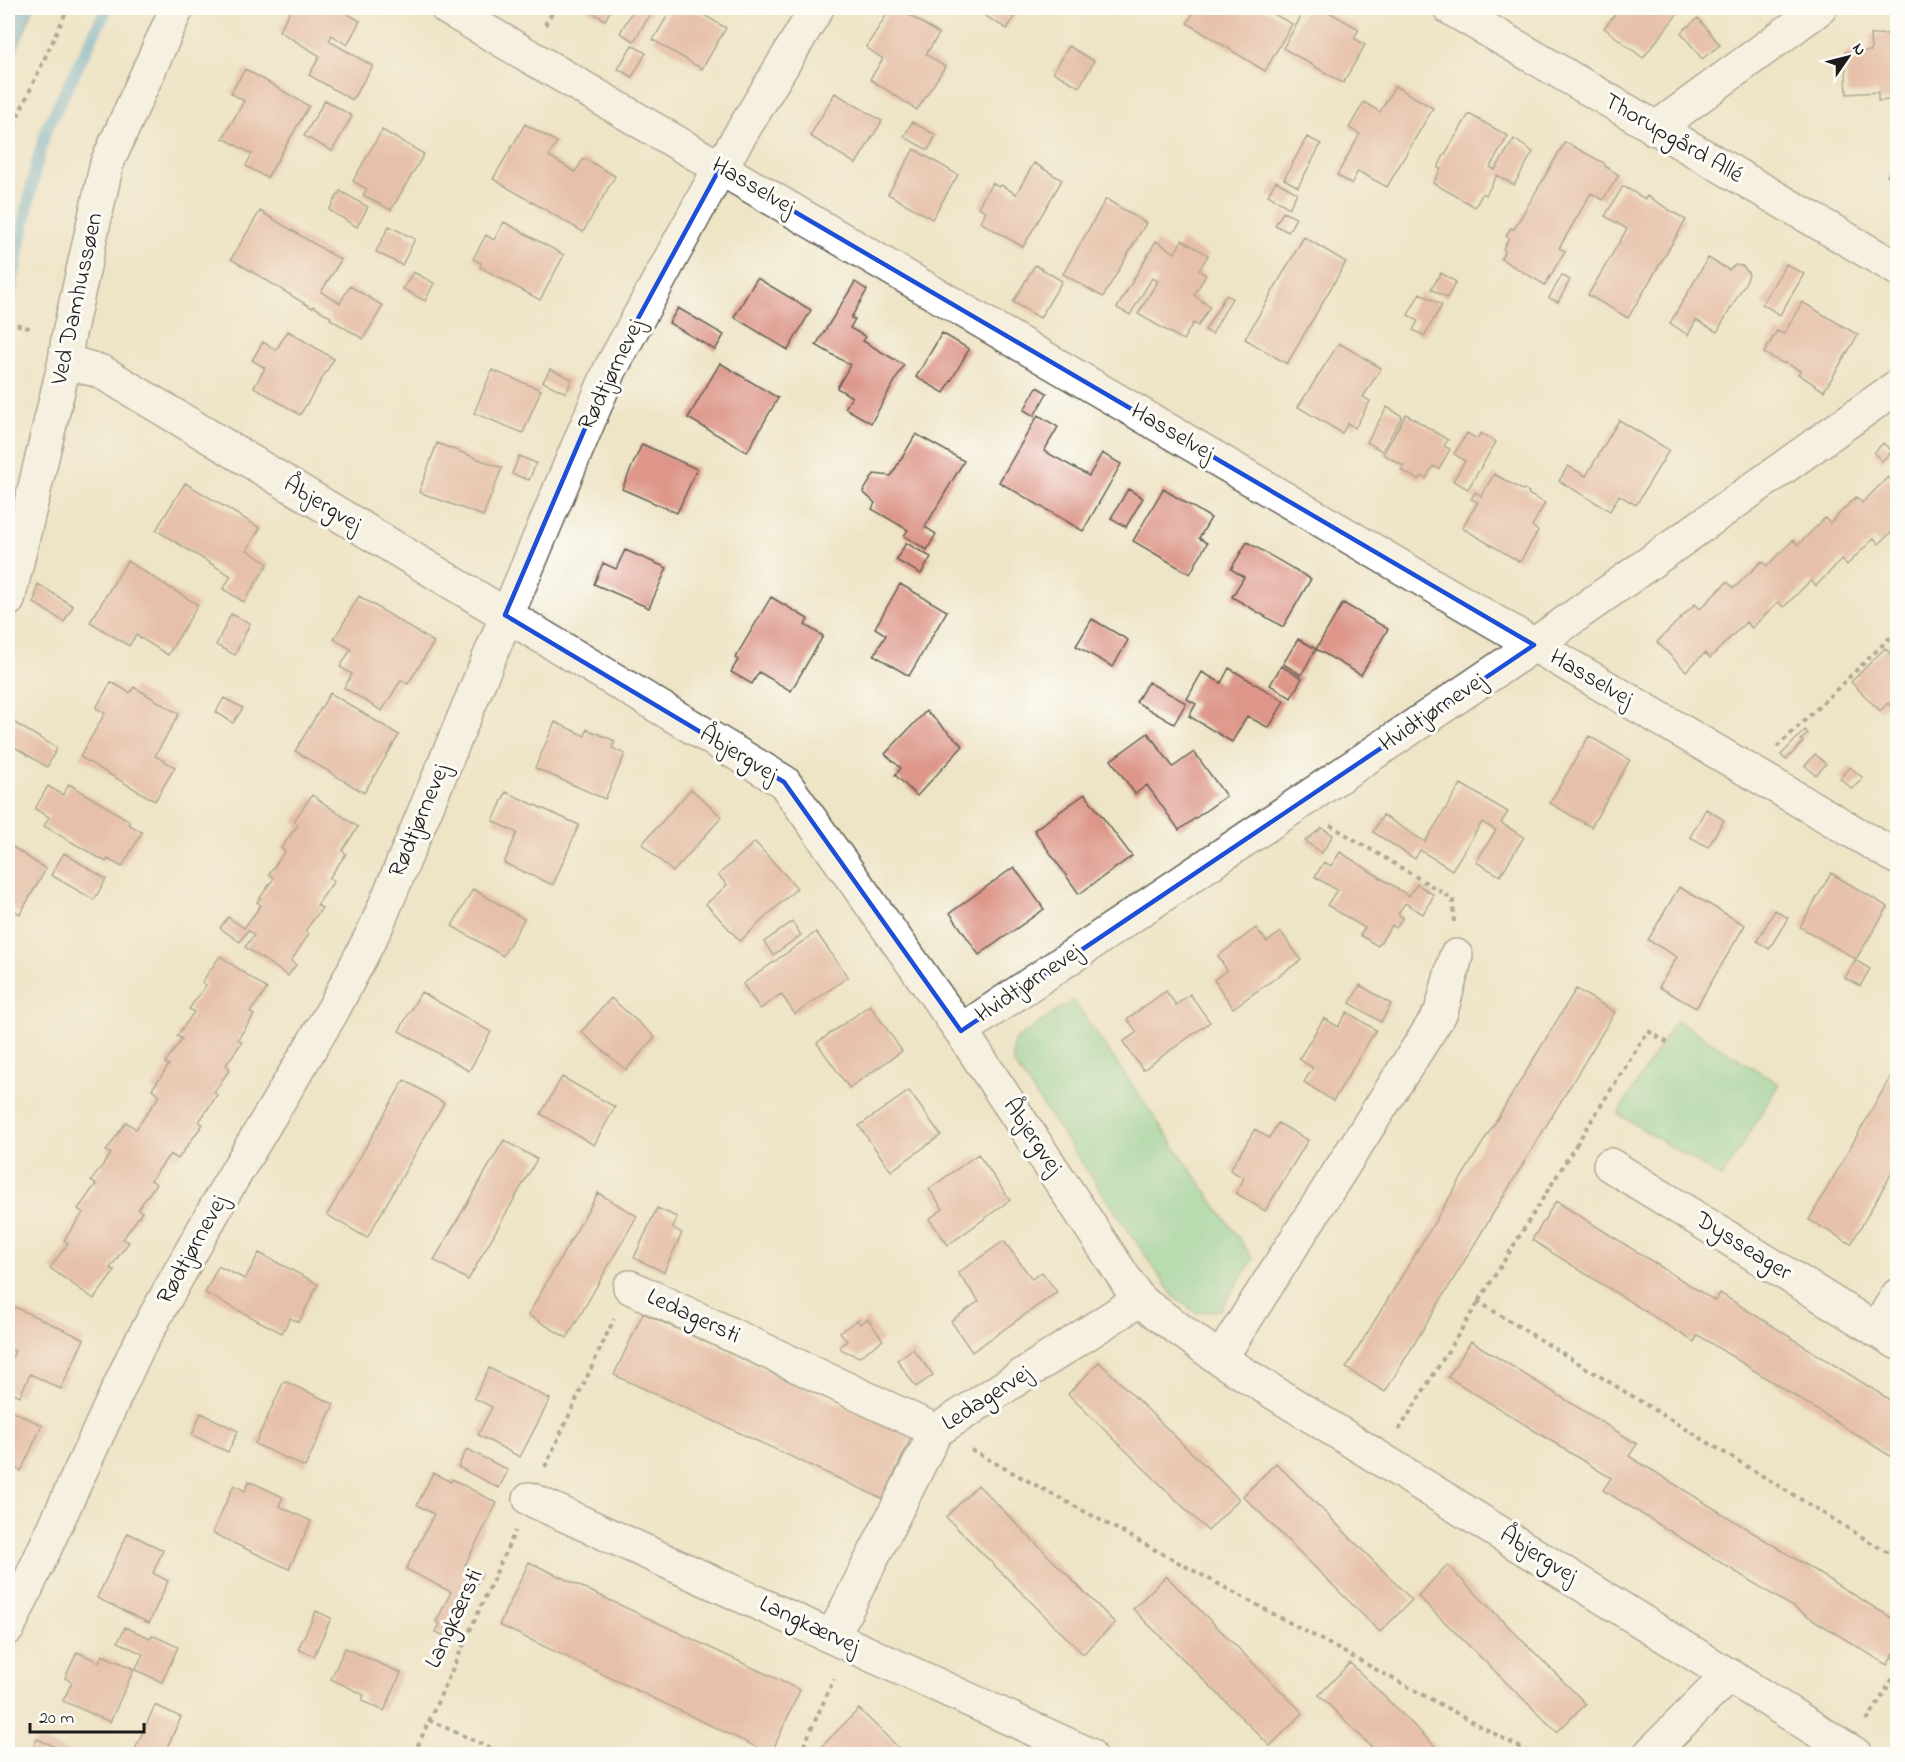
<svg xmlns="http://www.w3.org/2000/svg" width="1905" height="1762" font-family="'Indie Flower',sans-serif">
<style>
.green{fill:#78d096;stroke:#4a7659;stroke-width:1.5}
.water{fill:#53a5ce;stroke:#386075;stroke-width:1.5}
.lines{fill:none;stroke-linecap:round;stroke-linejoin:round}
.stream{stroke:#53a5ce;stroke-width:12}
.building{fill:#dd9689}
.street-casing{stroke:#666258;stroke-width:36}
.path{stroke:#666258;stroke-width:4;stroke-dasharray:4.5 4.5;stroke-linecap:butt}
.street{stroke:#fff;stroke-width:33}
.marked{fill:none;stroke:#1d4ed8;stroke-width:4.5;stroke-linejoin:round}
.labels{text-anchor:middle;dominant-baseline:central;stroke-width:6;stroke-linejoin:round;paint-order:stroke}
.street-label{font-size:24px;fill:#1c1c1c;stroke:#fdfcf7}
</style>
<rect width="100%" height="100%" fill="#fdfcf7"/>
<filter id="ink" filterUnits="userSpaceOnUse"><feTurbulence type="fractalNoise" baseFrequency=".0167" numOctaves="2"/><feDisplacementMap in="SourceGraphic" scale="12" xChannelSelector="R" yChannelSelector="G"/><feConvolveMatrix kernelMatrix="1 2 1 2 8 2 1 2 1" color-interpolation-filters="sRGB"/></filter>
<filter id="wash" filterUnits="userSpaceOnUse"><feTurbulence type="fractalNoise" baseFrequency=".008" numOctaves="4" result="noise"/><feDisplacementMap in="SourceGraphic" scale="24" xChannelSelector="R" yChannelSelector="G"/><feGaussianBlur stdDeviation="1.35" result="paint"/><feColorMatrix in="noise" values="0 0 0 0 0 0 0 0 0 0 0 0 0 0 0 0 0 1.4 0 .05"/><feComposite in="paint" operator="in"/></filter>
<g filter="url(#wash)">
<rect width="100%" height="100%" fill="#eee4c6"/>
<path class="green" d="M1073 1000 1253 1259 1220 1310 1197 1313 1174 1297 1013 1062 1014 1041Z
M1676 1020 1779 1084 1722 1178 1618 1114Z"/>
<path class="water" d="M8 8H34L8 71Z"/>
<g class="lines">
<path class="stream" d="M8 303 36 166 46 130 107 8"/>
</g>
<g id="blocks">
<path class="building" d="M292 8H338L360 21 347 45 332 35 329 41 373 66 352 100 309 75 320 56 279 31Z
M584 8H612L605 20Z
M634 8H654L634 41 620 33Z
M672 8H692L726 28 702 69 653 40Z
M891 8H899L939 34 926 54 945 67 917 110 870 79 883 59 866 47Z
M972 8H1020L1007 29Z
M1196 8H1263L1292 24 1265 71 1187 23Z
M1306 8H1329L1327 11 1359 29 1354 38 1365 45 1343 83 1283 48Z
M1611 8H1682L1643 58 1604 28 1617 12Z
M1698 18 1720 45 1702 59 1681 32Z
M1897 33 1898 91 1889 92 1890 100 1878 101V92L1847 94 1845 52 1871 51 1870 35Z
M632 45 646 53 632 77 618 69Z
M1069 46 1094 61 1079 87 1053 72Z
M245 69 309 106 267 178 246 166 252 154 223 138 244 101 231 93Z
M1395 86 1433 108 1387 187 1358 171 1351 184 1337 175 1360 134 1349 128 1364 102 1380 112Z
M835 93 882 121 856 164 810 136Z
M325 100 352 116 332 151 304 136Z
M1469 114 1508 136 1490 167 1495 170 1514 139 1533 152 1514 185 1497 175 1486 195 1483 193 1475 207 1433 183 1441 169 1438 168 1442 159Z
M912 122 936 135 928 150 904 137Z
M525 124 557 142 549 156 575 172 584 158 615 176 583 232 493 179Z
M382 130 424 154 391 210 363 195 367 189 353 181Z
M1307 137 1321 144 1298 187 1284 179Z
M1565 142 1604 163 1606 167 1619 175 1603 200 1591 193 1559 248 1565 251 1545 285 1501 259 1505 251 1503 249 1509 238 1506 236 1511 228 1514 229Z
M914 149 958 175 932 219 888 194Z
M1898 158V182L1887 176Z
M1034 163 1062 180 1023 247 980 222 986 211 978 207 992 183 999 187 1001 185 1016 194Z
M1276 181 1297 193 1289 208 1268 195Z
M1623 186 1645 199 1647 196 1686 220 1628 318 1588 295 1627 229 1605 216Z
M340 191 368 207 357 227 329 210Z
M1106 199 1146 223 1103 297 1063 274Z
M260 211 341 260 321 292 340 303 350 286 383 306 363 339 330 319 331 317 313 306 312 308 231 259Z
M1283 212 1296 218 1288 232 1275 225Z
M504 222 564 255 540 300 480 267 481 263 473 259 486 235 494 240Z
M389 226 415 239 402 265 376 252Z
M1304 237 1346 262 1287 364 1245 339Z
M1182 240 1208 255 1199 271 1206 275 1194 295 1210 307 1198 326 1193 323 1183 340 1138 314 1158 281 1152 278 1130 315 1117 308 1156 241 1175 253Z
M1708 258 1729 270 1735 265 1743 266 1749 274 1747 280 1717 332 1696 320 1688 335 1670 323Z
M1786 264 1804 274 1780 315 1762 304Z
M1035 265 1062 281 1040 318 1013 302Z
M413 272 434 283 425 301 403 289Z
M1441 273 1456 282 1447 298 1431 289Z
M1562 275 1570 280 1558 302 1549 298Z
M757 278 811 310 788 350 734 317Z
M855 282 867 290 851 318 855 319 850 328 866 337 863 341 904 365 871 423 845 408 852 397 837 388 850 365 816 345Z
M1420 293 1442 305 1424 336 1413 330 1418 321 1408 315Z
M1226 295 1232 298 1212 334 1205 330Z
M1802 302 1858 335 1824 391 1798 374 1800 371 1785 362 1784 364 1764 353 1777 331 1784 334Z
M678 308 724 335 715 350 669 323Z
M288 331 334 359 300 415 254 387 265 368 252 360 263 342 276 350Z
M942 333 969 349 944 393 916 377Z
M1339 343 1381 368 1363 397 1370 401 1355 428 1348 423 1342 433 1298 407Z
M720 363 778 398 747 452 688 418Z
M550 369 572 379 566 393 543 382Z
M492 370 541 390 523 433 474 413Z
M1037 387 1047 393 1034 416 1024 410Z
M1387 407 1402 416 1382 451 1367 442Z
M1406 414 1448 440 1444 446 1450 449 1439 469 1433 466 1426 479 1422 476 1419 480 1401 470 1404 466 1383 454Z
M1038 415 1058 427 1044 451 1089 476 1102 453 1121 464 1083 531 999 482Z
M1619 420 1669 450 1636 505 1619 495 1610 511 1559 481 1568 466 1586 476Z
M1467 433 1477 439 1481 433 1496 442 1468 489 1453 481 1465 461 1454 454Z
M916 434 964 461 925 527 936 534 927 550 904 536 908 530 872 509 875 503 863 492 874 474 891 476Z
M437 443 502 468 483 516 419 492Z
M1883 443 1892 451 1882 461 1874 453Z
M642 444 697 469 677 513 622 489Z
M519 456 536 463 529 480 512 474Z
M1494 474 1522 490 1524 489 1529 492 1528 494 1545 503 1532 526 1538 531 1520 562 1462 528 1478 502 1471 499 1476 492 1481 496Z
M1888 477 1893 482 1898 477V526L1879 544 1874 538 1847 565 1842 559 1816 586 1811 580 1784 607 1778 602 1752 628 1746 622 1710 658 1705 653 1686 671 1657 642 1695 604 1700 609 1727 582 1734 588 1762 561 1767 566 1793 540 1798 545 1825 518 1830 523 1856 497 1862 503Z
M185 483 260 528 247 550 268 564 244 602 223 589 231 576 156 530Z
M1128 489 1143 498 1126 527 1111 518Z
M1163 489 1211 518 1199 538 1207 543 1190 574 1133 541Z
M1247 542 1311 579 1283 627 1232 597 1244 577 1231 569Z
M906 543 931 557 921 574 896 560Z
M625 550 667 568 649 608 594 584 603 563 616 569Z
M127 561 198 605 168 655 136 635 129 646 90 622Z
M38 584 73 606 64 622 34 603Z
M900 584 947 611 909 676 874 655 886 635 875 628Z
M359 596 434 642 408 684 401 680 382 711 344 688 352 674 340 667 351 649 334 639Z
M771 597 808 619 805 625 823 636 791 691 759 672 752 684 731 672 738 660 735 658Z
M1343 603 1388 629 1361 675 1316 649Z
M231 614 250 623 235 655 216 645Z
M1092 619 1128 640 1113 667 1076 646Z
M1298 639 1316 649 1301 675 1283 664Z
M1885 648 1898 661V713L1888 703 1880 711 1851 682Z
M1281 666 1302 678 1291 698 1270 685Z
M1229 668 1284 701 1269 728 1247 716 1232 742 1189 716 1196 704 1187 699 1202 672 1221 683Z
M111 682 130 693 134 687 179 714 155 756 175 767 155 801 80 757 105 713 96 708Z
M1148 682 1186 703 1174 724 1136 702Z
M330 693 399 735 364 793 295 751Z
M224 698 243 708 233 723 216 712Z
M926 711 963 746 917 796 895 775 901 768 885 754Z
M8 719 57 748 47 767 8 743Z
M555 722 585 736 587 729 615 741 612 748 625 754 605 799 535 768Z
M1805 730 1808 733 1801 740 1803 742 1786 760 1781 755Z
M1148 733 1173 767 1194 752 1226 796 1179 830 1147 785 1135 794 1111 760Z
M1589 736 1630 760 1591 827 1550 803Z
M1815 754 1826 764 1816 775 1805 766Z
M1850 767 1863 778 1852 789 1840 778Z
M69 784 130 821 128 824 142 832 122 867 108 859 106 862 44 826 49 817 35 809 48 786 63 795Z
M1461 784 1508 812 1501 823 1524 837 1500 876 1476 862 1496 830 1482 822 1452 870 1420 850 1415 859 1373 832 1383 815 1425 842Z
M691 789 722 817 673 872 642 844Z
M506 792 579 825 553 885 504 863 517 833 493 821Z
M1085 794 1132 856 1079 894 1034 830Z
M312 795 358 827 342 851 346 854 329 878 334 881 317 905 322 908 305 931 309 934 291 961 296 965 288 976 245 947 254 935 248 930 240 942 220 928 228 917 244 928 261 905 257 902 274 878 269 874 285 851 281 848 298 825 294 821Z
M1706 809 1724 820 1708 847 1690 837Z
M1322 828 1333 835 1322 853 1305 841Z
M755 842 797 888 740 941 706 904 727 885 718 875Z
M8 844 46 869 20 914 8 906Z
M1340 852 1409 896 1417 884 1434 895 1423 914 1405 903 1398 914 1403 917 1396 928 1392 925 1378 946 1360 935 1365 928 1327 905 1337 890 1315 877 1324 862 1331 866Z
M64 853 106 879 94 900 51 875Z
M1014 867 1044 909 979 955 950 913Z
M1831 873 1888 907 1856 959 1800 927Z
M1679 887 1745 925 1696 1008 1659 987 1677 957 1648 940Z
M473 889 524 919 503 956 452 926Z
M1775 910 1788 918 1769 949 1757 941Z
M792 922 801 935 773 955 764 942Z
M1256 928 1267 942 1281 932 1301 960 1233 1008 1214 980 1227 970 1218 956Z
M816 932 848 977 795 1014 781 994 760 1009 743 984Z
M220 956 267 989 250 1012 254 1015 238 1039 242 1042 226 1065 230 1069 214 1092 217 1095 199 1122 203 1124 178 1159 170 1154 151 1180 156 1184 138 1209 142 1212 123 1239 129 1242 110 1268 115 1271 94 1299 50 1268 68 1243 64 1240 83 1213 78 1209 96 1184 91 1181 111 1154 106 1151 126 1122 136 1129 160 1095 152 1089 169 1065 165 1063 182 1039 177 1036 194 1012 189 1009 206 985 202 982Z
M1855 960 1870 969 1860 986 1845 978Z
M1360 985 1391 1004 1381 1022 1350 1003Z
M1576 989 1615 1012 1385 1392 1346 1368Z
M1166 991 1176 1005 1190 994 1210 1022 1143 1070 1123 1042 1137 1032 1127 1019Z
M421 992 491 1032 469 1071 399 1031Z
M611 998 655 1037 626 1070 581 1032Z
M870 1005 902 1051 849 1088 817 1043Z
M1347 1012 1376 1030 1333 1101 1304 1082 1313 1068 1299 1059 1324 1018 1338 1027Z
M1898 1064V1162L1851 1244 1809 1220Z
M562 1077 615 1107 594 1145 541 1114Z
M404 1080 444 1103 367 1238 327 1215Z
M909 1091 941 1135 891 1171 859 1126Z
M1278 1123 1308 1140 1265 1211 1236 1193 1244 1178 1230 1170 1255 1129 1269 1138Z
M504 1140 537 1159 468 1280 434 1260Z
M978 1154 1010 1200 948 1245 929 1219 943 1209 929 1189Z
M598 1193 637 1216 567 1338 528 1315Z
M1556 1201 1715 1301 1720 1293 1898 1405V1461L1698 1335 1694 1342 1532 1240Z
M657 1208 677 1217 673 1228 682 1233 664 1272 634 1258Z
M1004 1241 1032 1279 1042 1272 1057 1292 972 1352 951 1321 979 1301 958 1273Z
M259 1253 318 1284 299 1322 290 1318 282 1333 205 1293 218 1266 245 1279Z
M8 1304 84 1339 61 1389 30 1374 20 1396 8 1390V1364L9 1365 15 1351 8 1348Z
M643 1313 911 1437 883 1499 614 1375Z
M868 1319 883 1340 859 1357 842 1350 840 1346 847 1341 840 1332 858 1320 860 1324Z
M1471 1341 1637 1444 1629 1456 1898 1622V1648L1887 1665 1603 1490 1611 1478 1448 1377Z
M913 1349 933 1375 916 1387 897 1360Z
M1099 1362 1239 1499 1208 1531 1068 1394Z
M489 1368 550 1399 520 1457 478 1435 492 1407 474 1398Z
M284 1381 334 1404 305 1467 255 1444Z
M8 1409 42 1425 21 1471 8 1464Z
M201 1413 238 1431 228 1452 192 1435Z
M467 1449 508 1470 499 1488 458 1467Z
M1276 1463 1412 1600 1380 1632 1243 1496Z
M433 1473 451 1482 452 1479 497 1503 465 1565 482 1574 449 1638 436 1632 440 1624 436 1622 451 1592 406 1569 434 1514 417 1505Z
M249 1481 283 1497 279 1506 311 1521 289 1569 212 1533 234 1485 245 1491Z
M978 1485 1115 1623 1083 1654 946 1517Z
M128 1533 163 1550 153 1573 168 1581 149 1623 97 1598Z
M529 1562 800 1690 771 1754 499 1625Z
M1447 1565 1586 1704 1557 1732 1418 1596Z
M1166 1576 1303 1713 1270 1746 1133 1609Z
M316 1611 331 1618 314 1656 298 1649Z
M125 1627 150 1638 152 1635 178 1647 162 1682 135 1670 143 1654 118 1642Z
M345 1648 401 1673 384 1711 362 1701 364 1695 331 1679Z
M77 1652 99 1662 102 1655 134 1669 110 1722 63 1701 72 1682 65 1678Z
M1350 1663 1443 1754H1379L1319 1695Z
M155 1705 181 1717 164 1754H133Z
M859 1709 905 1754H824L819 1749Z
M37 1739 42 1741 72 1754H30Z"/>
</g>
</g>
<g filter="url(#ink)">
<use href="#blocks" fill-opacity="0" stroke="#666258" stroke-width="1.5"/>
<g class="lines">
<g class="street-casing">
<path id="street" d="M447 8 1898 858
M1450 8 1898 269
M1655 129 1820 8
M65 361 102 372 784 782 961 1031 1139 1300 1220 1359 1855 1754
M8 600 65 361 68 338 107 163 177 8
M961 1031 1534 645 1898 386
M1610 1165 1898 1343
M630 1287 936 1431
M1876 1330 1898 1295
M1220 1359 1441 1012 1456 956
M530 1499 1088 1754
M8 1628 136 1351 225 1191 333 1010 376 927 610 370 720 168 817 8
M833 1636 936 1431 1139 1300
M1650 1754 1729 1675"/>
</g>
<path class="path" d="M545 25 555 8
M8 160 16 120 68 8
M8 322 33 329
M1777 747 1898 630
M1330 825 1453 899 1454 922
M1576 1145 1648 1031 1670 1044
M1477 1301 1898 1559
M1399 1430 1576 1145 1580 1147
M971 1450 1532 1754
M545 1467 614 1319
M429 1720 503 1754
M1867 1721 1898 1670
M414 1754 515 1531
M800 1754 834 1679"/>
<use href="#street" class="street"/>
</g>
</g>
<path d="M0 0H1905V1762H0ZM720 168 1534 645 961 1031 784 782 505 615 610 370Z" fill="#eee4c6" fill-opacity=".55" fill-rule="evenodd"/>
<path class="marked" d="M720 168 1534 645 961 1031 784 782 505 615 610 370Z"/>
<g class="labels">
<g class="street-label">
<text transform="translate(1673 139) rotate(30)">Thorupgård Allé</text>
<text transform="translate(753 187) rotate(30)">Hasselvej</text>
<text transform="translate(78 299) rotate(-78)">Ved Damhussøen</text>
<text transform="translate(612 375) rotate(-64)">Rødtjørnevej</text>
<text transform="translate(1172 433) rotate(30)">Hasselvej</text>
<text transform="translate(322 505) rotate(31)">Åbjergvej</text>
<text transform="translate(1591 679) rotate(30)">Hasselvej</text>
<text transform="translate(1433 713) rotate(-34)">Hvidtjørnevej</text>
<text transform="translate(738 755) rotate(31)">Åbjergvej</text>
<text transform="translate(420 821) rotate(-67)">Rødtjørnevej</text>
<text transform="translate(1029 984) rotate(-34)">Hvidtjørnevej</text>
<text transform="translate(1032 1137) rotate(56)">Åbjergvej</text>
<text transform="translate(1743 1247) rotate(32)">Dysseager</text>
<text transform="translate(193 1250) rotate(-61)">Rødtjørnevej</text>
<text transform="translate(693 1317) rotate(25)">Ledagersti</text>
<text transform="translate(987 1399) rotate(-33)">Ledagervej</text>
<text transform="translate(1538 1556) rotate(32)">Åbjergvej</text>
<text transform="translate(455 1619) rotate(-65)">Langkærsti</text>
<text transform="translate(809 1626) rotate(25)">Langkærvej</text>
</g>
</g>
<rect width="1905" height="1762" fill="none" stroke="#fdfcf7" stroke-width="30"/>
<g transform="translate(1848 57) rotate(55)" stroke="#fdfcf7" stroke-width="4.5" paint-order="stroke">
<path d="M0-4.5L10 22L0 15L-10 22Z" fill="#1c1c1c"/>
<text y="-9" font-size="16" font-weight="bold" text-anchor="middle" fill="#1c1c1c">N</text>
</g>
<path d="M30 1723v9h114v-9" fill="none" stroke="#1c1c1c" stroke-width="3"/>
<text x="39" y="1723" font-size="18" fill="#1c1c1c" stroke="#fdfcf7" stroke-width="4.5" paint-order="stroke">20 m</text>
</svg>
